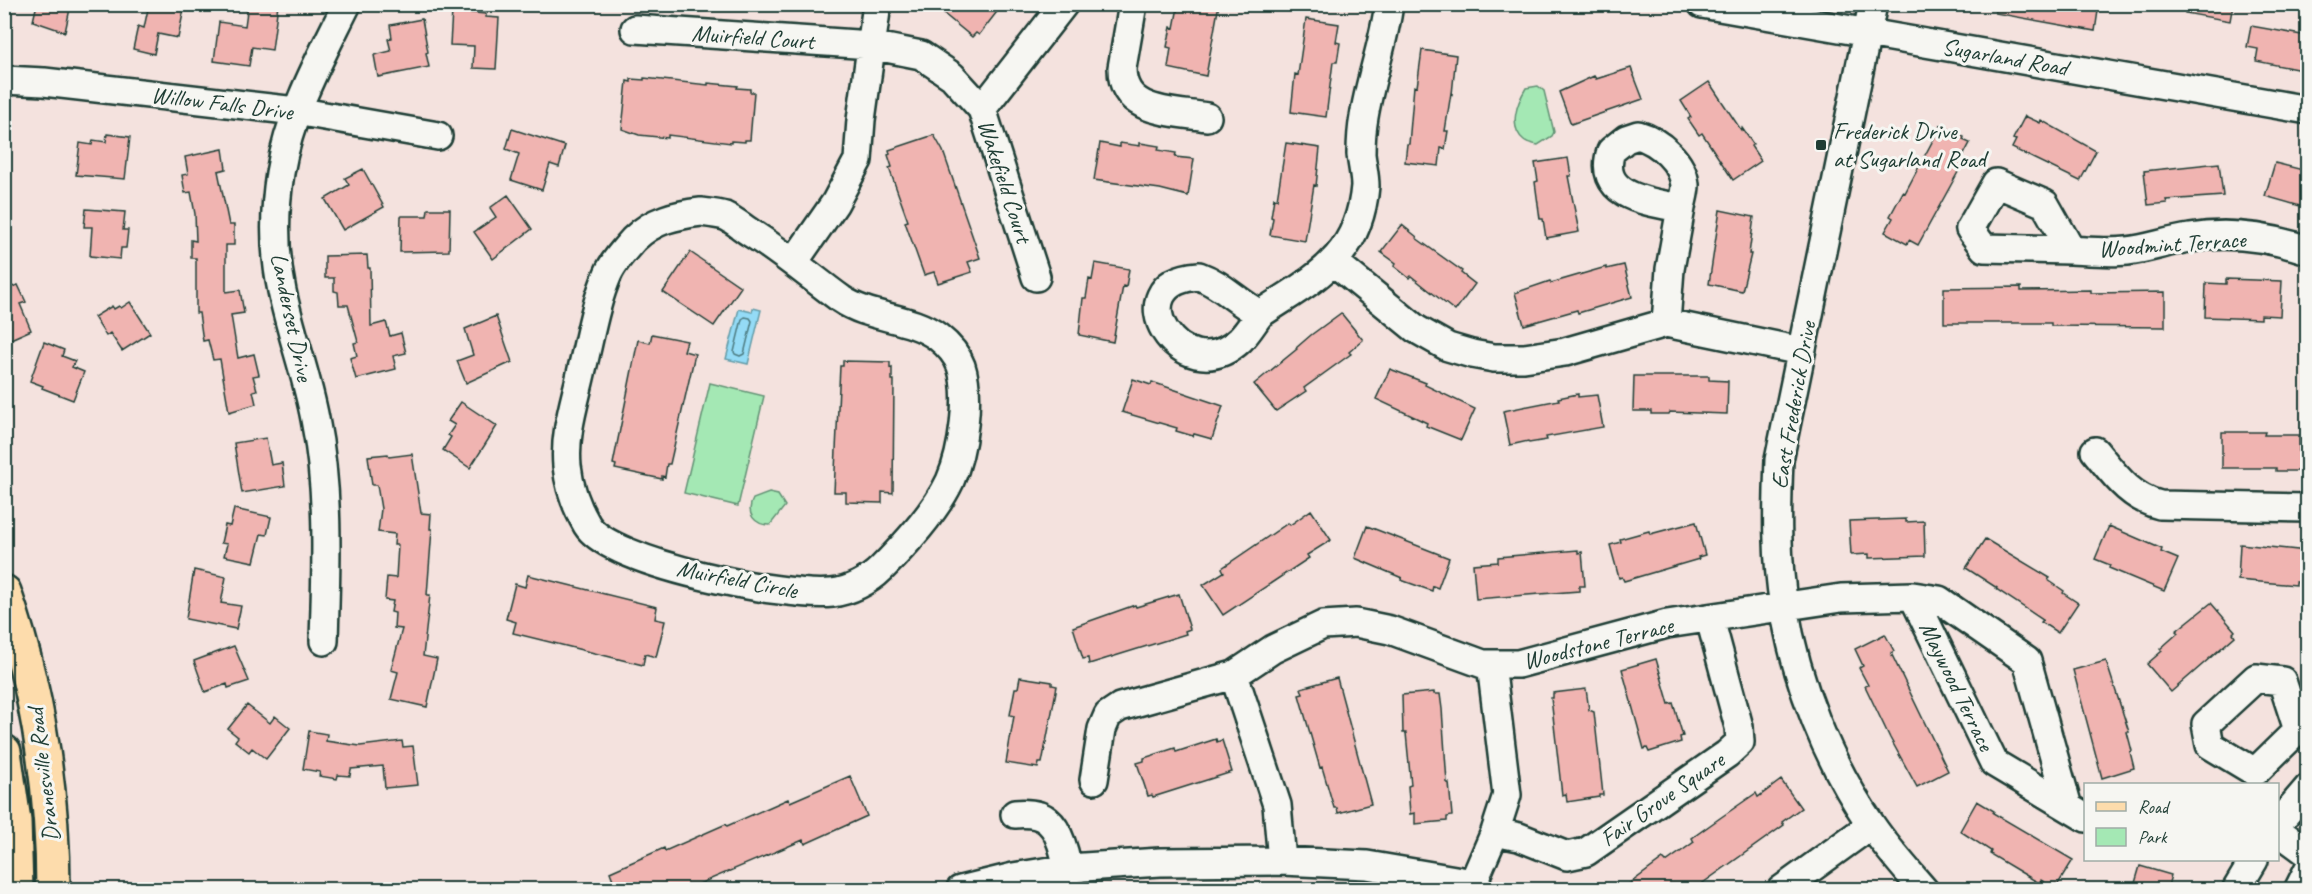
<svg xmlns="http://www.w3.org/2000/svg" width="2312" height="894" font-family="Caveat,sans-serif">
<style>
.green{fill:#a4e8b4;stroke:#629274;stroke-width:1.5}
.water{fill:#94dbf6;stroke:#659ca8;stroke-width:1.5}
.lines{fill:none;stroke-linecap:round;stroke-linejoin:round}
.shore{stroke:#4e7c82;stroke-width:1.5}
.building{fill:#f0b4b1;stroke:#1f3d34;stroke-width:1.5}
.minor-casing{stroke:#1f3d34;stroke-width:32}
.major-casing{stroke:#1f3d34;stroke-width:38}
.minor{stroke:#f6f6f2;stroke-width:27}
.major{stroke:#fddcac;stroke-width:33}
.poi-dot{fill:#1f3d34;stroke:#f6f6f2;stroke-width:2}
.labels{text-anchor:middle;dominant-baseline:central;stroke-width:6;stroke-linejoin:round;paint-order:stroke}
.street-label{font-size:24px;fill:#1f3d34;stroke:#f6f6f2}
.poi-label{font-size:24px;fill:#1f3d34;stroke:#f6f6f2;text-anchor:start}
</style>
<rect width="100%" height="100%" fill="#f4e2de"/>
<filter id="ink" filterUnits="userSpaceOnUse"><feTurbulence type="fractalNoise" baseFrequency=".0167" numOctaves="2"/><feDisplacementMap in="SourceGraphic" scale="12" xChannelSelector="R" yChannelSelector="G"/><feConvolveMatrix kernelMatrix="1 2 1 2 8 2 1 2 1" color-interpolation-filters="sRGB"/></filter>
<g filter="url(#ink)">
<path class="green" d="M1538 86 1544 91 1554 132 1552 136 1538 145C1534 144 1527 143 1524 140 1508 127 1517 103 1526 88Z
M710 383 764 396 738 506 684 493Z
M769 493 778 495 785 506 770 525C755 525 745 514 753 499Z"/>
<path class="water" d="M753 308 761 310 748 364 726 359 739 309 752 312Z"/>
<g class="lines">
<path class="shore" d="M745 317 750 318 752 321 744 354 740 356 735 354 734 352 742 319Z"/>
</g>
<path class="building" d="M37 4H71L65 32 33 21Z
M149 4H185L178 38 158 34 154 54 133 49 138 26 144 28Z
M248 4H278L272 50 252 47 249 66 214 61 219 22 245 26Z
M932 4H1003L979 35 976 33 972 37Z
M1182 4H1219L1206 76 1168 68 1171 48 1167 47 1171 27 1174 28 1178 7H1182Z
M1996 4H2099L2095 31 1995 13Z
M2186 4H2233L2230 21 2185 13Z
M452 11 486 14V17L499 18 496 69 473 68 474 46 450 45Z
M422 19 428 52 426 53 429 67 378 77 374 55 391 51 388 39 392 38 390 25Z
M1306 19 1339 24 1336 42 1340 43 1337 62H1333L1326 117 1291 112 1295 74 1298 75Z
M2251 26 2307 36V71L2256 61 2258 49 2247 47Z
M1422 50 1456 55 1452 94 1451 93 1445 131H1448L1445 149 1441 148 1439 166 1405 162 1407 144H1409L1414 86 1417 87Z
M1631 68 1643 99 1571 124 1559 92 1594 76 1596 79Z
M644 78 708 85V83L738 86 737 88 750 89V92H754L750 140H745V142L731 141V143L668 135V138L639 135 622 129 627 81 631 82V79L644 80Z
M1709 82 1741 130 1742 128 1753 144 1751 146 1761 161 1733 180 1702 133 1699 135 1688 119 1691 117 1681 101Z
M2025 116 2040 123 2041 120 2096 151 2080 181 2012 148 2016 140 2013 139Z
M1941 125 1964 137 1963 140 1970 143 1960 162 1963 163 1918 245 1909 240 1907 244 1885 232 1893 218 1890 216 1903 192 1905 193Z
M512 129 565 146 559 167 550 164 542 190 511 180 519 154 506 149Z
M107 134 130 137 125 179 76 175 80 143 92 145 93 140 106 142Z
M934 135 943 151 980 258 968 262 972 272 938 283 934 272 924 275 905 222 908 221 889 168 892 167 888 155 890 154 889 150Z
M1100 143 1120 147V143L1140 146V143L1159 146 1158 150 1176 153 1175 157 1194 159 1188 196 1160 189 1094 180Z
M1286 143 1320 148 1316 186 1314 185 1305 241 1270 235 1273 218 1271 217 1274 198 1277 199Z
M223 149 226 169 218 171 229 225H234V245H226V292L240 290 244 313 231 315 238 358 254 354 259 375 253 376 257 390 253 391 256 404 229 412 220 359 213 360 208 340 203 341 199 313H196V258H191V240L196 241 195 214 191 192 185 193 182 175 188 174 185 157Z
M1568 158 1571 176H1568L1579 232 1546 238 1543 219H1540L1535 182 1538 181 1535 163Z
M2219 163 2223 196 2166 200 2167 203 2148 205 2144 171Z
M2275 163 2307 171V208L2265 196Z
M363 169 384 207 343 230 325 199 349 185 345 178Z
M508 195 532 229 493 259 474 232 496 217 490 208Z
M86 209 125 212 123 230H128L126 248H121L120 259 90 256 92 227H84Z
M428 209H450L449 251 400 252 401 216H427Z
M1720 210 1754 217 1749 254H1751L1742 291 1709 284Z
M1402 225 1417 237 1416 238 1462 271 1461 273 1475 284 1455 311 1411 276 1409 278 1394 266 1396 263 1381 252Z
M690 252 741 287 714 326 663 292Z
M367 255 368 268H370L371 326 386 322 390 336 401 333 406 353 393 356 396 369 356 379 350 358 357 356 354 343 358 342 348 305H339L338 292 334 291V278H325V256Z
M1095 263 1129 269 1126 287 1123 286 1113 342 1079 335 1083 298H1086L1089 279 1092 280Z
M1624 265 1632 297 1578 313 1577 310 1524 325 1515 293 1550 281 1551 283 1606 267V269Z
M4 270 12 287 18 285 26 302 20 304 31 330 4 342Z
M2226 279 2282 281 2280 316 2261 315V319L2205 317 2206 283 2226 284Z
M2021 287V291L2091 290V293L2165 292V327L2051 326V323H1944V288Z
M130 302 150 333 122 351 110 333 106 336 94 317 112 306 114 309 119 306 121 308Z
M1341 313 1363 340 1349 352 1351 354 1304 388 1306 391 1276 411 1254 384 1297 349 1296 348 1311 335Z
M496 316 512 362 466 383 457 361 473 355 465 329Z
M652 334 687 341 684 351 695 354 670 464H667L665 477 662 476V479L615 469 616 465 613 464 638 340 650 343Z
M44 342 64 350 62 356 75 361 72 367 84 372 73 400 42 388 43 386 30 381Z
M843 361 890 362V368L892 367V380H894L893 493 882 492V503L846 502V492H834L840 366H843Z
M1390 369 1426 383 1425 385 1475 409 1461 440 1426 426 1427 423 1376 399Z
M1634 376H1709V380L1728 381 1727 414 1670 412 1669 414H1651V411H1633Z
M1133 379 1151 385 1152 382 1223 406 1212 439 1194 434 1193 436 1176 431 1177 428 1122 412Z
M1578 394V397L1597 395 1603 427 1546 437 1547 440 1529 443 1528 441 1510 445 1503 411 1559 400 1558 398Z
M461 402 497 426 470 468 443 450 451 437 448 435 455 425 448 421Z
M2222 432H2265L2264 435H2299V471H2276V468H2222Z
M266 438 271 465 282 463 285 486 242 493 234 443Z
M388 454 389 457 412 454 421 513 431 514 430 529H432L427 595H430L423 656 437 659 427 707 391 699 398 672 391 670 402 629 394 628 395 613 391 612 393 601 385 600 387 577 396 578 398 545H394L395 534 378 532 381 509 377 485H372L368 456Z
M234 509 271 517 267 535 261 534 254 562 224 556 227 544 221 543 225 525 230 526Z
M1311 510 1331 540 1307 555 1309 558 1223 615 1203 585 1224 572 1222 568 1288 523 1290 525Z
M1906 519V522L1924 521 1925 556 1869 558V554L1851 555 1849 521Z
M1696 522 1705 555 1698 557 1699 559 1624 581 1622 577 1619 578 1610 545 1621 542 1620 539 1649 531 1650 534Z
M1367 526 1449 558 1438 588 1433 586 1432 591 1401 580 1402 578 1355 558Z
M2109 526 2162 549 2161 552 2178 559 2164 591 2109 568 2110 565 2095 559Z
M1985 539 2050 578 2048 580 2064 591 2063 593 2078 603 2058 633 2041 622 2043 620 1996 589 1997 588 1966 568Z
M2240 544 2307 551V582H2296V585L2238 580Z
M1578 550V553L1582 552 1585 586H1579V591L1476 599 1473 564 1498 562V557Z
M194 570 226 577 221 603 241 606 236 629 186 619Z
M528 575 657 607 655 619 665 621 656 657 645 654 643 665 513 633 516 622 506 619 515 584 525 587Z
M1179 594 1190 629 1185 631 1186 634 1089 664 1088 658 1083 659 1073 627 1135 605 1136 607Z
M2211 603 2235 631 2233 633 2235 636 2171 692 2147 664 2162 651 2160 649 2178 633 2176 631Z
M1885 634 1894 651 1891 653 1948 771 1917 787 1890 738 1865 686 1868 685 1859 668 1863 666 1855 649Z
M234 646 249 681 228 688 227 684 205 692 194 661Z
M1656 659 1669 704 1673 703 1683 736 1680 737 1681 742 1649 752 1647 748 1644 749 1622 669Z
M2106 661 2129 732H2127L2132 751 2130 752 2134 768 2102 778 2073 670Z
M1020 677 1052 682V685L1057 686 1042 763H1039L1038 768 1006 763 1014 716 1010 715 1015 688H1018Z
M1337 678 1371 804 1338 813 1337 808H1334L1322 767 1320 768 1299 695 1303 694 1301 688Z
M1586 689 1589 710 1594 712 1603 795H1599V797L1567 802 1566 794 1562 795 1551 698H1553V693Z
M1434 692V694H1440L1442 709 1447 783H1449L1452 816 1447 817V821L1415 824V813L1410 814 1408 786 1411 785 1406 733H1403L1402 695Z
M247 705 270 723 275 716 290 728 266 759 252 748 249 752 235 741 238 737 228 729Z
M309 731 327 734 326 741 360 746 402 741 403 747 413 746 418 785 385 788 383 766 351 769 350 776 338 775 337 779 319 776 320 772 303 769Z
M1216 739 1217 742 1222 740 1232 772 1153 797 1152 795 1148 796 1137 763 1144 761V758L1175 748 1176 752Z
M850 776 867 816 805 844 803 840 685 890H617L610 872 664 848 665 851 726 824 727 826 788 799 790 802Z
M1781 780 1801 808 1782 822 1784 825 1693 890H1621L1663 859 1666 862 1694 842 1692 838 1720 818 1756 793 1758 797Z
M1977 801 1994 811 1993 813 2073 860 2055 889 2041 880 2039 883 2022 873 1990 854 1991 851 1960 831Z
M2140 866 2171 875 2167 890H2133Z"/>
<g class="lines">
<g class="minor-casing">
<path id="minor" d="M1133 4 1122 68C1122 114 1172 111 1207 117
M1702 4 2308 110
M1873 4 1779 460C1777 509 1776 558 1784 606 1796 683 1828 762 1872 826 1887 848 1906 869 1924 890
M635 29 871 45 921 55 952 76 982 109 1036 277
M4 80 44 82 296 111 438 136
M982 109 1064 4
M1638 135C1659 141 1683 162 1685 185 1685 193 1682 201 1681 208 1650 202 1596 197 1611 151L1626 139Z
M1996 183 2045 204 2071 250 1984 248 1970 229Z
M701 212C709 213 718 214 725 216 734 220 743 228 751 233 783 253 811 277 841 299 870 319 910 316 938 337 947 344 957 355 961 366 971 396 963 452 950 481 936 511 905 545 881 569 869 581 850 591 832 593 787 598 611 564 587 525 577 508 569 486 567 466 564 432 575 402 582 369 590 337 595 304 608 274 613 262 625 249 634 239 653 220 676 215 701 212Z
M2071 250C2089 251 2109 253 2127 251 2148 249 2168 241 2190 238 2230 231 2269 237 2308 250
M794 262 835 203 858 160 861 120 877 4
M1334 262 1416 329 1448 347 1472 354 1494 358H1524L1565 352 1666 323 1801 351
M1199 276C1222 284 1238 303 1260 314 1253 323 1248 332 1240 340 1181 395 1113 282 1199 276Z
M1260 314C1314 278 1359 259 1365 186 1365 175 1362 164 1361 154 1361 142 1362 128 1364 117 1370 79 1384 43 1389 4
M1666 323 1670 269 1681 208
M2095 451C2114 474 2130 498 2160 505L2308 508
M1913 596 1994 763 2086 818
M324 641C326 567 330 493 315 419 307 376 291 334 282 291 274 253 274 211 280 173 290 112 320 59 347 4
M1234 675 1277 805 1282 861
M2256 678 2282 681 2298 730 2255 772 2210 745 2206 724Z
M1094 780 1102 729 1108 715 1120 707 1234 675 1273 649 1323 625 1356 623 1390 630 1483 664H1518L1667 624 1841 598 1913 596 1939 600 2027 661 2068 807
M1015 814C1026 813 1040 814 1048 821 1063 833 1069 872 1071 890
M2278 823 2308 788
M2278 831 2308 853
M1495 832 1519 837 1567 856 1586 852 1727 754 1740 742 1739 727 1710 619
M1473 883 1495 832 1507 795 1491 664
M960 890 1013 877 1069 868 1160 862 1282 861 1367 865 1473 883 1481 890
M1781 890 1871 825
M2236 890 2254 860
M2298 890 2308 870"/>
</g>
<g class="major-casing">
<path id="major" d="M4 592C37 687 53 789 53 890
M4 752 14 821 16 890"/>
</g>
<use href="#minor" class="minor"/>
<use href="#major" class="major"/>
</g>
</g>
<rect class="poi-dot" x="1815" y="139" width="12" height="12" rx="3"/>
<g class="labels">
<g class="street-label">
<text transform="translate(753 37) rotate(4)">Muirfield Court</text>
<text transform="translate(2005 57) rotate(10)">Sugarland Road</text>
<text transform="translate(222 103) rotate(7)">Willow Falls Drive</text>
<text transform="translate(1005 181) rotate(72)">Wakefield Court</text>
<text transform="translate(2172 244) rotate(-4)">Woodmint Terrace</text>
<text transform="translate(292 317) rotate(78)">Landerset Drive</text>
<text transform="translate(1793 405) rotate(-80)">East Frederick Drive</text>
<text transform="translate(737 579) rotate(11)">Muirfield Circle</text>
<text transform="translate(1598 643) rotate(-14)">Woodstone Terrace</text>
<text transform="translate(1957 686) rotate(64)">Maywood Terrace</text>
<text transform="translate(43 775) rotate(-97)">Dranesville Road</text>
<text transform="translate(1662 799) rotate(-35)">Fair Grove Square</text>
</g>
<g class="poi-label">
<text x="1833" y="131">Frederick Drive<tspan x="1833" dy="28">at Sugarland Road</tspan></text>
</g>
</g>
<rect width="2312" height="894" fill="none" stroke="#f6f6f2" stroke-width="24"/>
<rect x="12" y="12" width="2288" height="870" fill="none" stroke="#1f3d34" stroke-width="2" filter="url(#ink)"/>
<rect x="2084" y="783" width="195" height="78" fill="#f6f6f2" stroke="#a0aca6" stroke-width="1.5"/>
<rect x="2096" y="802" width="30" height="9" fill="#fddcac" stroke="#a0aca6" stroke-width="1.5"/>
<text x="2138" y="813" font-size="18" fill="#1f3d34">Road</text>
<rect x="2096" y="828" width="30" height="18" fill="#a4e8b4" stroke="#a0aca6" stroke-width="1.5"/>
<text x="2138" y="843" font-size="18" fill="#1f3d34">Park</text>
</svg>
